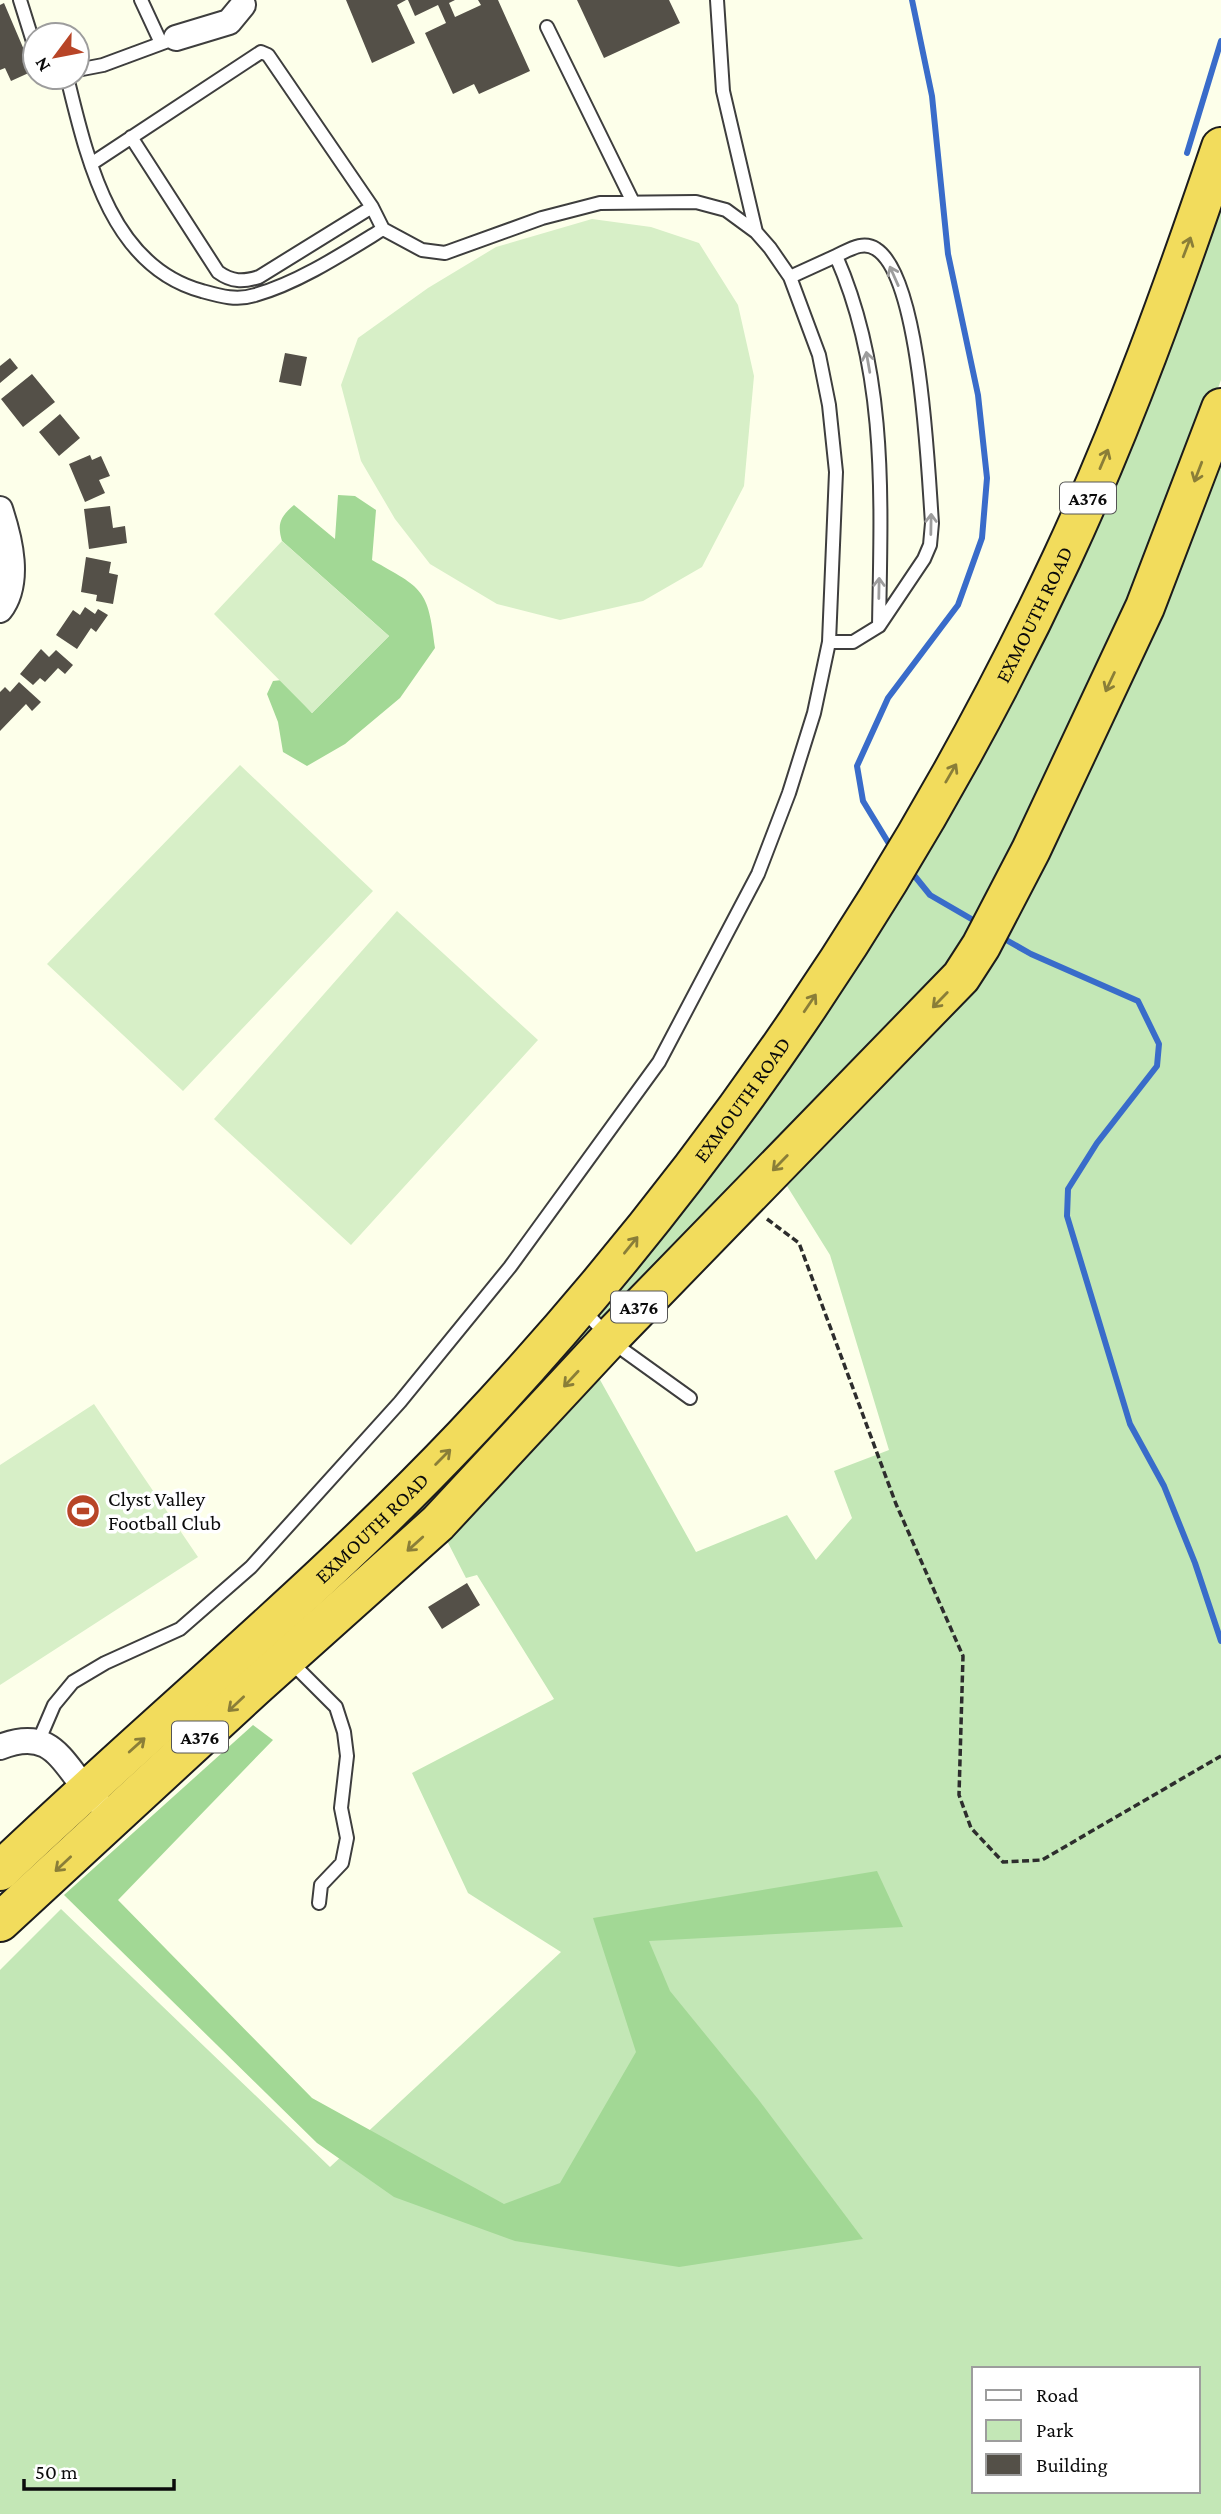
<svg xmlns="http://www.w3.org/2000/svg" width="1221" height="2514" font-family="'Crimson Pro',serif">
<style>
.green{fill:#c3e7b6;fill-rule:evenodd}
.forest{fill:#a2d895}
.pitch{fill:#d7efc7}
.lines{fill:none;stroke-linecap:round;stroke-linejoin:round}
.stream{stroke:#396cca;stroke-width:6}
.building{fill:#545048}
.service-casing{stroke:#3e3e3e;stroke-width:16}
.minor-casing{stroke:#3e3e3e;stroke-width:28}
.trunk-casing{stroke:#1c1c1c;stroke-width:42}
.path{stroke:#2d2d2d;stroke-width:3.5;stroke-dasharray:7 3.5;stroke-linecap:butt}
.service{stroke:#fff;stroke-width:12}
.minor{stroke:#fff;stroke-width:24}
.trunk{stroke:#f2dc5c;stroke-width:38}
.oneway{stroke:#8a7e38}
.oneway2{stroke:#9d9d9d}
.labels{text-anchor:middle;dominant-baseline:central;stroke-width:7;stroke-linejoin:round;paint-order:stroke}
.shield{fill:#fff;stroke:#545454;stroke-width:2}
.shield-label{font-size:19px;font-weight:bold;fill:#0b0b0b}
.street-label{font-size:21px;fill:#0b0b0b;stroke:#fff}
.poi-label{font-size:21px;fill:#0b0b0b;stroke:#fff;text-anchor:start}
</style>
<rect width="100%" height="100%" fill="#fdffea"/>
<path class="green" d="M1221 179V380L1167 526 955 971 424 1525 296 1616 427 1490 893 893Z
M1221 437V2514H0V1970L61 1909 330 2167 561 1952 468 1893 412 1773 554 1699 477 1575 466 1578 442 1531 599 1378 696 1552 787 1515 816 1560 852 1518 834 1471 889 1450 830 1255 787 1186 974 982ZM974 2369H1198V2491H974Z"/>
<path class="forest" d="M338 495 355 496 376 510 372 560C423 589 428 588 435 648L400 698 345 744 307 766 283 752 278 722 267 694 273 681 282 680 312 713 389 636 282 541C277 524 280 517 294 505L335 539Z
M253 1725 273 1740 118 1900 312 2098 504 2204 560 2183 636 2052 593 1918 877 1871 903 1927 649 1941 670 1991 758 2099 863 2239 679 2267 515 2241 394 2197 317 2143 64 1895Z"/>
<path class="pitch" d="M592 219 651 227 699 243 738 305 754 376 744 486 702 567 643 601 560 620 497 604 430 564 395 519 361 461 341 385 358 338 428 288 496 247Z
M282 541 389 636 312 713 214 614Z
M240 765 373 891 183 1091 47 964Z
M397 911 538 1040 351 1245 214 1119Z
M94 1404 198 1557 0 1685V1465Z"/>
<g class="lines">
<path class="stream" d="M1187 153 1221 41
M891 847 863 801 857 766 888 698 958 605 982 538 987 478 978 395 948 254 932 96 912 0
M909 869 930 895 980 924
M1001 937 1031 954 1138 1001 1159 1044 1157 1066 1097 1143 1068 1189 1067 1216 1130 1424 1164 1486 1195 1563 1221 1641"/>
</g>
<path class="building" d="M346 0H406L397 5 415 43 372 63Z
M408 0H455L449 3 455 17 481 5 478 0H498L530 71 479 94 474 84 453 94 425 33 446 23 438 5 415 16Z
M577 0H669L680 23 604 58Z
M4 3 33 71 11 81 5 68 0 70V5Z
M285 353 307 357 301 386 279 382Z
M10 358 18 368 0 383V366Z
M32 374 55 402 23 427 1 399Z
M60 414 80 438 59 456 39 432Z
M90 455 92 460 101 456 110 476 99 480 105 493 85 502 69 464Z
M110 506 113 528 125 526 127 543 89 549 84 509Z
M86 557 111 562 109 573 118 575 113 604 96 601 97 595 81 592Z
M85 607 95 614 98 609 108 615 96 632 91 628 77 649 56 635 73 610 80 615Z
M41 649 49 657 56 650 73 665 65 674 58 668 45 682 40 678 33 685 20 674Z
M19 682 41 702 32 711 26 704 0 731V692L5 687 10 692Z
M467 1583 480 1605 442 1629 428 1607Z"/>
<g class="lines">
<g class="service-casing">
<path id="service" d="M20 0 35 48
M141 0 161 43
M717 0 723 91 756 232
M547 27 633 202
M77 70 103 65 176 38
M131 137 218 272C232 282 243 282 259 277L372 207
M91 164 261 52 268 55 372 207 383 229
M836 256C849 250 863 240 876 249 921 277 928 471 932 523L930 545 924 559 879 626
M790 277 836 256C888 374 881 500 879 626L853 642H829
M583 1310 619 1347 690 1398
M290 1661 336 1707 344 1732 347 1756 341 1808 347 1838 342 1863 321 1885 319 1903
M39 1740 54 1705 73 1682 105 1663 180 1629 251 1567 400 1402 510 1267 659 1062 758 874 789 793 814 713 829 642 836 472 829 405 819 355 790 277 770 248 756 232 726 210 696 202 600 203 542 218 445 253 422 250 383 229C344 253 298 283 255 295 237 301 220 296 202 291 110 266 87 158 67 77"/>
</g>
<g class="minor-casing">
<path id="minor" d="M176 38 229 22 243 5
M0 509C10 539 21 583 0 610
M0 1747C56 1725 62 1767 97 1801"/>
</g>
<g class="trunk-casing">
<g id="trunk">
<path id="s1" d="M0 1871C153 1725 318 1590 464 1436 708 1178 911 881 1062 558 1124 425 1174 286 1221 147"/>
<path d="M0 1922 257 1685 438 1523 610 1338 961 977 981 946 1031 850 1145 607 1221 408"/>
</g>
</g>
<path class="path" d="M767 1219 799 1243 896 1504 963 1656 959 1795 971 1828 1003 1862 1042 1860 1221 1756"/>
<use href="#service" class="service"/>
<use href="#minor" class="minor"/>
<use href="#trunk" class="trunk"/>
</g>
<defs><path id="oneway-shaft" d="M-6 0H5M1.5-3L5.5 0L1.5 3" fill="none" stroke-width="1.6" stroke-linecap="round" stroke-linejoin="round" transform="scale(1.75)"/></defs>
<g class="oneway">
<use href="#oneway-shaft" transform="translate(1187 247) rotate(-69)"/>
<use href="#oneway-shaft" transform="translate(1104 459) rotate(-67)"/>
<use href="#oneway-shaft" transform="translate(1198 472) rotate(111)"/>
<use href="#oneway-shaft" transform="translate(1110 682) rotate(115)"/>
<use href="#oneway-shaft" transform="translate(951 773) rotate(-60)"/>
<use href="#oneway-shaft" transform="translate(940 1000) rotate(134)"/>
<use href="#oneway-shaft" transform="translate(810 1003) rotate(-56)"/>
<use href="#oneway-shaft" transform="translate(780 1163) rotate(134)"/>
<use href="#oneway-shaft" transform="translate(631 1245) rotate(-51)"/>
<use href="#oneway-shaft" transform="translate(571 1379) rotate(133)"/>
<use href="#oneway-shaft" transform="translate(443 1457) rotate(-45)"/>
<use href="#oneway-shaft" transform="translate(415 1544) rotate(138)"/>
<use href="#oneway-shaft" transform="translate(236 1704) rotate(137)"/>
<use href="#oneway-shaft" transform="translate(137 1745) rotate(-42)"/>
<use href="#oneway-shaft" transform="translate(63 1864) rotate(137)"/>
</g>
<g class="oneway2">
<use href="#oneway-shaft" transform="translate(894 276) rotate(-114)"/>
<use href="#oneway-shaft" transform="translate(868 362) rotate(-100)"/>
<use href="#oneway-shaft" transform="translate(931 524) rotate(-89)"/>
<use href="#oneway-shaft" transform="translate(879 588) rotate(-89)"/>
</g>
<defs>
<g id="stadium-disc" transform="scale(1.75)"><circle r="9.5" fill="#b84527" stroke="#fff"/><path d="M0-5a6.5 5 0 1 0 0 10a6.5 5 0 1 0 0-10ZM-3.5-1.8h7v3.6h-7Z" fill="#fff"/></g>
</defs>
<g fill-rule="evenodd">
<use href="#stadium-disc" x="83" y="1511"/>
</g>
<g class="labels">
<g class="shield">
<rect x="1060" y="482.5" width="56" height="31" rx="5"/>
<rect x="611" y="1291.5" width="56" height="31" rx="5"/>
<rect x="172" y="1721.5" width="56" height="31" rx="5"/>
</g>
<g class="shield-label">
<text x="1088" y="498">A376</text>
<text x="639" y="1307">A376</text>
<text x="200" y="1737">A376</text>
</g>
<g class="street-label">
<text stroke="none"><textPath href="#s1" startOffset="1640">EXMOUTH ROAD</textPath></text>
<text stroke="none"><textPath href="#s1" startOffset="1073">EXMOUTH ROAD</textPath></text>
<text stroke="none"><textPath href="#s1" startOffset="506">EXMOUTH ROAD</textPath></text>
</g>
<g class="poi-label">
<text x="108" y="1499">Clyst Valley<tspan x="108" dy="24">Football Club</tspan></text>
</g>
</g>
<rect x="972" y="2367" width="228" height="126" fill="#ffffff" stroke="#9d9d9d" stroke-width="2"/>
<rect x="986" y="2390" width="35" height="10" fill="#ffffff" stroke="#9d9d9d" stroke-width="2"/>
<text x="1036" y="2402" font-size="21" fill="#0b0b0b">Road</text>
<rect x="986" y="2420" width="35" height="21" fill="#c3e7b6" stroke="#9d9d9d" stroke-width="2"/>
<text x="1036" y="2437" font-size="21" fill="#0b0b0b">Park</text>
<rect x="986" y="2454" width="35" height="21" fill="#545048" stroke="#9d9d9d" stroke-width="2"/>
<text x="1036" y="2472" font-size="21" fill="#0b0b0b">Building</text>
<g transform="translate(56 56) rotate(238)"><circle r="33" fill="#ffffff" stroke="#9d9d9d" stroke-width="2"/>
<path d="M0-5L12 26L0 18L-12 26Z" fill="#b84527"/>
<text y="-10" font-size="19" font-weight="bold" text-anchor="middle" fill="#0b0b0b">N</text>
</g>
<path d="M24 2479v10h150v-10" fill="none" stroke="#0b0b0b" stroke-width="3.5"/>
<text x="35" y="2479" font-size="21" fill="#0b0b0b" stroke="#ffffff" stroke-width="5" paint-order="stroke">50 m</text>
</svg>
